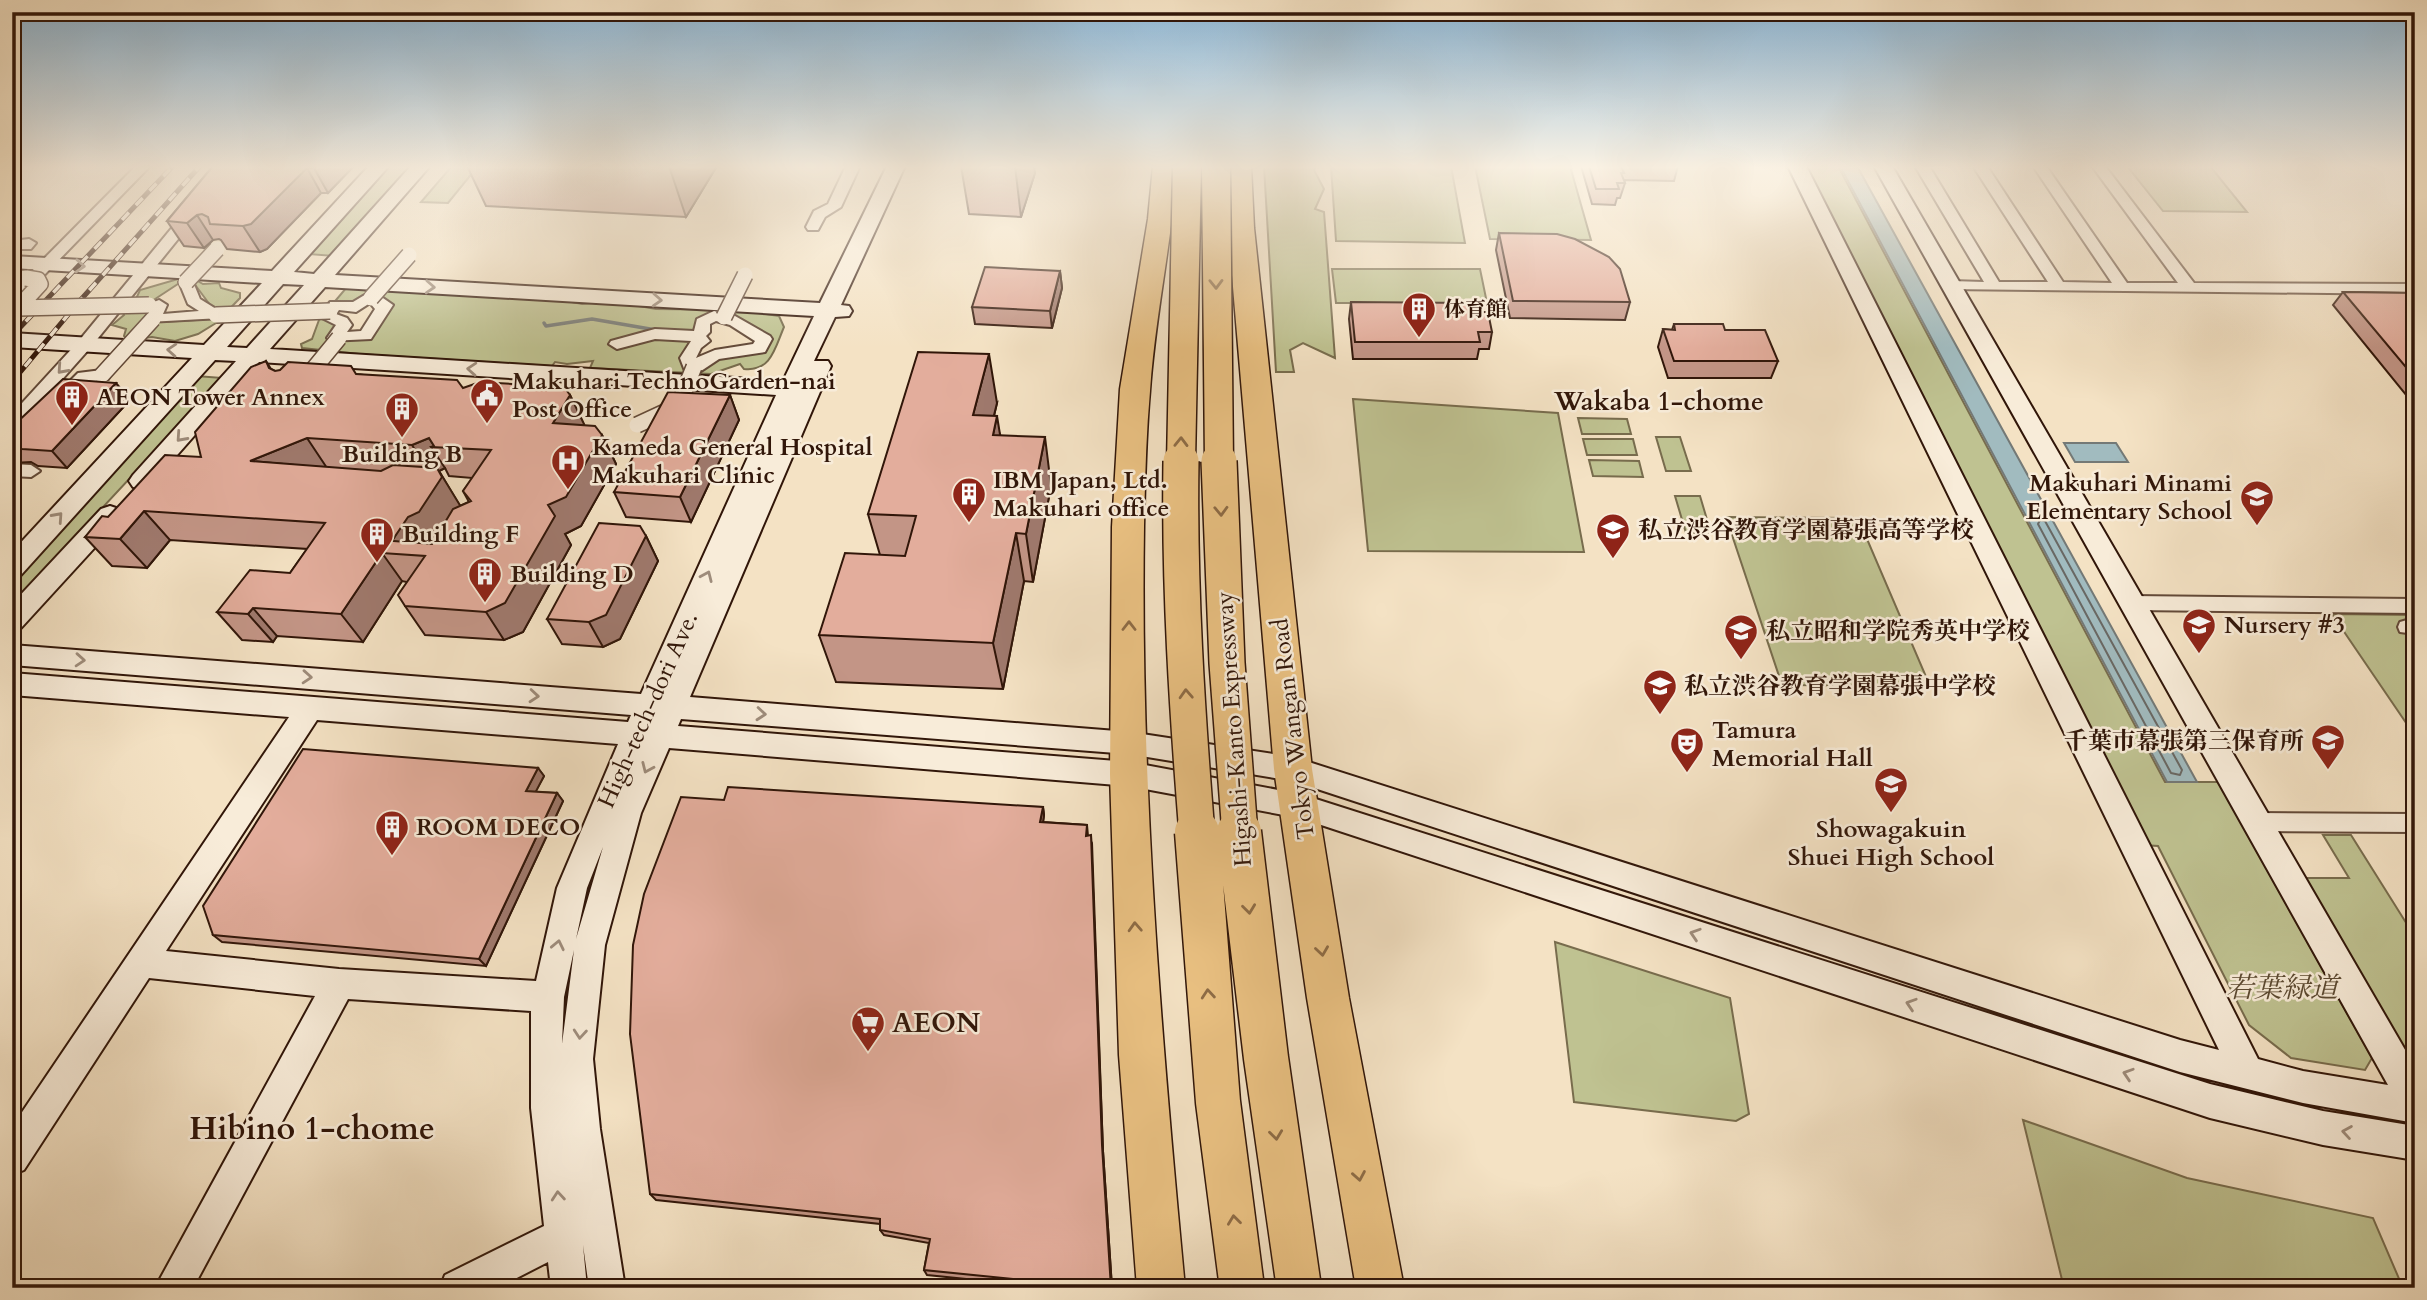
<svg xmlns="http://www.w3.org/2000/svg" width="2427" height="1300" font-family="Cardo,'Noto Serif JP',serif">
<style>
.green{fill:#bfc291;stroke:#786c4d;stroke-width:2;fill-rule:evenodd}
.water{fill:#a1bbbf;stroke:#747976;stroke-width:2}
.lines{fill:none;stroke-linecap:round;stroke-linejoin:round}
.shore{stroke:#696864;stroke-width:2}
.stream{stroke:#747976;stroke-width:3.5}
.street-casing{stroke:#624938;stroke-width:4}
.secondary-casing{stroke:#311609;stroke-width:4}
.highway-casing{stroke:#311609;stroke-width:3}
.street{fill:#f8ecd9;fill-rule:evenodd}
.secondary{fill:#f8ecd9;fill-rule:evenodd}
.highway{fill:#eac182;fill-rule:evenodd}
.rail-casing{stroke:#311609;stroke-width:5}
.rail{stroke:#f8ecd9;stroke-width:3.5;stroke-dasharray:10;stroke-linecap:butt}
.street-bridge-casing{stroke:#624938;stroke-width:18;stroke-linecap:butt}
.highway-bridge-far2-casing{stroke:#311609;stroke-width:31;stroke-linecap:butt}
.highway-bridge-far1-casing{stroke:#311609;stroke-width:38;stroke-linecap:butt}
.highway-bridge-casing{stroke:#311609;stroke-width:47;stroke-linecap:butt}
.street-bridge{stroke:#f8ecd9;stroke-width:15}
.highway-bridge-far2{stroke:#eac182;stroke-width:28}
.highway-bridge-far1{stroke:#eac182;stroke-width:35}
.highway-bridge{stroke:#eac182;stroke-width:44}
.wall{fill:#c39586;stroke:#311609;stroke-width:2;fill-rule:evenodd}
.shaded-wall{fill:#9f796d;stroke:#311609;stroke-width:2}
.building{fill:#e3ad9c;stroke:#311609;stroke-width:2;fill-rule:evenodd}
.oneway{stroke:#9e8c7b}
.oneway2{stroke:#8e6c46}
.labels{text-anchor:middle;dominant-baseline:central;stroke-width:5;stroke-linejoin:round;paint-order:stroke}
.far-poi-label{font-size:21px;font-weight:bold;fill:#311609;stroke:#f8ecd9;text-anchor:start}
.poi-label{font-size:24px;font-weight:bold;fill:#311609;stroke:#f8ecd9;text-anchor:start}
.street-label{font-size:24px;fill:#311609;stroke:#f8ecd9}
.neighbourhood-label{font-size:26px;font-weight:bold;fill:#311609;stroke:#f8ecd9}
.near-park-label{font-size:28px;font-style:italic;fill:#5c4a32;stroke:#f8ecd9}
.near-poi-label{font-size:28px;font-weight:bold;fill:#311609;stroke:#f8ecd9;text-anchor:start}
.near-neighbourhood-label{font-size:32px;font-weight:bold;fill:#311609;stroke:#f8ecd9}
</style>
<rect width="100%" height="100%" fill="#f4e2c4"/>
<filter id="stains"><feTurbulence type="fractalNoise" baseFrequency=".00286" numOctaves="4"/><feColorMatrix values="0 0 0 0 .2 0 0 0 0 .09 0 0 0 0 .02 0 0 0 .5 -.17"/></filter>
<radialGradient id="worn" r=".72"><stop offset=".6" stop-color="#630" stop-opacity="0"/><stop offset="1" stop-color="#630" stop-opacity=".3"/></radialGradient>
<path class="green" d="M390 166H413L334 256 308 254Z
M452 166H478L448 203 421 202Z
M1264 166H1316L1314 170 1324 189 1315 209 1324 212 1335 358 1303 343 1290 350 1294 372H1276Z
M1331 166H1451L1465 243 1336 241Z
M1475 166H1570L1591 240 1490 239Z
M1803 166H1838L2165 782H2218L2372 1058 2365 1070 2291 1058 2249 1025 2158 846 2142 845Z
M2127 166H2210L2247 212 2163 211Z
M1332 269H1480L1487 303H1336Z
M178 279H194L203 284 219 283 221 288 240 293V298L216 323 198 334 175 341 152 337 128 340 124 336 126 329 112 325 124 315 122 311 136 299 140 290ZM181 282H193L213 309V319L161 322 154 320 149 313 152 301Z
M347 287 556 299 582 304 610 301 656 309 737 310 779 316 784 327C775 348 771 372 744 369L740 364 711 374 590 368 593 361 567 364 555 362 552 366 359 354 302 348 301 344 312 339 319 320ZM374 300 378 319 366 336 336 337 343 322 326 316 343 306ZM705 319H733L764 339 733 354 702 361 691 367Z
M196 376 223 378 12 605V584Z
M1353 399 1558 413 1584 552 1368 551Z
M1578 418 1627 419 1631 434H1582Z
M1656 437H1680L1691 471H1666Z
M1583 439H1633L1637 455H1587Z
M1589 460 1639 461 1643 477 1593 476Z
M1675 496H1700L1711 533H1686Z
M1726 517 1858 518 1930 686 1782 685Z
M2332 614 2415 615V736Z
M2323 835H2351L2415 937V1073L2301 878H2349Z
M1555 942 1730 998 1749 1114 1736 1121 1574 1102Z
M2023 1120 2187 1178 2373 1218 2403 1288H2064Z"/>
<path class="water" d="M1840 166H1857L2197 782H2167Z
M2064 443H2116L2128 462H2075Z"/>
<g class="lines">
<path class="shore" d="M2040 520 2045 521 2182 770 2180 775 2171 773 2038 524Z"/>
<path class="stream" d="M544 323 546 326 592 319 656 330"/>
<g class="street-casing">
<path id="street" d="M136 166H150L17 303 12 305V291Z
M846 166H860L841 207 825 217 818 230H808L806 227 814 211 828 204Z
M1915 166H1929L1999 282H2048L1973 166H1987L2063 282 2112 283 2033 166H2046L2127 283H2178L2092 166H2105L2194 283 2415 284V294L1946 289 1944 286 1946 283 1951 281 1984 282Z
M190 211 195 212V218L90 348 18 429 12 430V414L78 342 185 212Z
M29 239 36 243 31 249H12V241Z
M186 278 193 282 200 299 221 312 224 315 221 318 148 322 145 319 154 302 159 300 167 305 163 314 199 311 188 304 179 282Z
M368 293 380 296 393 305 371 339 329 341 327 338 336 325 318 316 330 302H353ZM370 303 375 309 361 331 347 332 352 325 347 318 336 314 339 310 356 312Z
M714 311 735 316 770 336 772 339 765 352 719 359 698 373 685 371 680 358 691 341 655 339 617 349 609 344 611 341 655 329 694 331 697 319ZM716 321 730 325 755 341 753 344 715 350 696 358 701 348 710 341 706 336 710 332V324Z
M102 370 108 371 110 375 108 379 89 382 69 402H57L55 398 57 394 78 373Z
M12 464 31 465 40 471 31 477 12 476Z
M2133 596 2415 599V613L2133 610 2126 608 2124 603 2126 598Z
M2407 620H2415V634L2400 632 2398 627 2400 622Z
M2257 813 2415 814V832L2257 831 2249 828 2246 822 2249 816Z"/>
</g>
<g class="secondary-casing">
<path id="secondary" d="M369 166H389L294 272 314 274 411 166H430L335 275 820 303 887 166H905L841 305 849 306 852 311 849 316 835 317 814 361H828L831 366 690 697 1129 732 1293 757 2180 1040 2219 1050 1788 166H1806L2258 1059 2303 1071 2388 1085 1874 166H1892L2415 1067V1123L2303 1103 2180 1072 1293 781 1129 754 681 719 678 726 1129 762 1300 794 2210 1084 2323 1111 2415 1126V1160L2323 1145 2210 1118 1300 818 1129 786 669 748 641 813 605 945 593 1059 600 1129 625 1288H589L583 1245 587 1288H551L548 1262 497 1288H440L445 1275 544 1226 531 1108V1011L348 999 193 1288H155L315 996 149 978 24 1170 12 1175V1127L289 717 12 695V673L628 722 631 715 12 665V645L641 694 776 395 259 362 149 487 141 489 133 487 129 481 133 475 236 361 215 360 21 575 12 577V552L192 358 12 347V333L204 345 262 283 12 268V256L272 271ZM283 284 304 285 247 348 227 347ZM325 287 814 316 783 381 270 349ZM317 720 618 744 557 888 536 981 339 969 166 951ZM603 847 576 939 587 888ZM574 950 562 1044 564 997Z
M110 506 119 509 122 515 119 521 21 628 12 631V604L101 509Z"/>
</g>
<g class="highway-casing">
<path id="highway" d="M1153 166H1177C1172 242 1155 316 1150 391 1146 435 1145 481 1144 526 1140 780 1161 1035 1185 1288H1137L1119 1055 1110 774 1112 527 1120 389 1148 219Z
M1227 166H1251L1254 228 1312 769 1349 998 1404 1288H1356L1307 998 1274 769 1228 228Z"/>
</g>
<use href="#street" class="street"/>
<use href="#secondary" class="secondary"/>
<use href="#highway" class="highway"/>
<g class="rail-casing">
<path id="rail" d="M12 336 173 166
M12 382 77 304 200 166"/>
</g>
<use href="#rail" class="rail"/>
<g class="street-bridge-casing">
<path id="street-bridge" d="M26 278 38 280 40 284 18 308 149 305
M186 282 217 249
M371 298 409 255
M216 315 330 311
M724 317 745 275
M102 375 153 319
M302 383 339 338
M637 425 678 406 694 367"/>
</g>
<g class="highway-bridge-far2-casing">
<path id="highway-bridge-far2" d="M1216 166 1219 463
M1181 463 1187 166"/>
</g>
<g class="highway-bridge-far1-casing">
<path id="highway-bridge-far1" d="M1181 461C1179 586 1187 710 1197 834
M1219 461 1227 663 1240 834"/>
</g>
<g class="highway-bridge-casing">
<path id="highway-bridge" d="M1197 832 1218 1102 1242 1288
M1239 832 1266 1058 1299 1288"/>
</g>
<use href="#street-bridge" class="street-bridge"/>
<use href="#highway-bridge-far2" class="highway-bridge-far2"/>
<use href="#highway-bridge-far1" class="highway-bridge-far1"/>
<use href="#highway-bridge" class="highway-bridge"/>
</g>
<path class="wall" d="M213 166H354L328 193H321L267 249 260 252 227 249 221 240 219 239 213 240 204 248 184 246 167 221Z
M467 166H717L686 217 486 206Z
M961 166H1034L1035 173 1021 217 969 214Z
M1581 166H1678L1674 181 1624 180 1625 183 1620 198H1617L1615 205 1592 204Z
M1499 233 1630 302 1625 320 1510 318 1496 250Z
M1060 271 1062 288 1052 328 975 324 972 307Z
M2343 292 2415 293V406L2333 305Z
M1351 302 1476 312 1492 332 1489 349H1479L1477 359H1353L1349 319Z
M1674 324 1725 330 1778 361 1771 378H1668L1658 347 1663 329 1672 330Z
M266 361 271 369 275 371 356 374 463 388 570 395 584 425 602 435 616 464 581 526 565 534 571 545 523 632 504 640 425 635 405 606 407 582 402 581 363 642 277 636 273 642 242 640 217 612 290 573 307 549 170 540 147 568 112 566 85 537 108 517 201 457ZM445 468 449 476 473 478 463 491 469 502 460 506 439 471Z
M730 395 739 420 691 522 626 517 614 492Z
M130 400 67 468 38 466 31 462 12 463V427Z
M997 403 994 416 1000 435 1051 486 1033 582 1024 581 1003 689 836 682 819 635 880 555 868 514Z
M646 536 658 561 620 639 603 647 562 644 547 619Z
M538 768 544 776 535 792 557 793 563 801 486 966 222 942 213 935Z
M724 800 1043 807 1044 815 1043 822 1087 825 1088 836 1092 843 1103 1151 1112 1288H1055L927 1275 924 1270 929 1243 884 1235 880 1230V1224L656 1200 650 1194Z"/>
<path class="shaded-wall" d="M316 166H354L328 193 314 168Z
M669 166H717L686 217Z
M1015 166H1034L1035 173 1021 217Z
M307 168 321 193 267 249 260 252 243 226Z
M197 215 213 240 204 248 187 223Z
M1060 271 1062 288 1052 328 1050 311Z
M989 354 997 403 982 464 973 415Z
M116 383 130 400 67 468 52 451Z
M570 395 584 424 568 452 553 423Z
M730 395 739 420 691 522 680 497Z
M997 416 1005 465 993 435Z
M602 435 616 464 581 526 565 534 571 545 523 632 504 640 486 612 548 505Z
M1045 437 1051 486 1033 582 1026 534Z
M307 438 327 468 250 461Z
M429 438 435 447H431L445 468 439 471 461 507 438 541 427 546 392 541 430 474 412 445Z
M144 511 170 540 147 568 120 539Z
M1016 533 1024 581 1003 689 993 643Z
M646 536 658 561 620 639 603 647 589 622Z
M382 553 402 581 363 642 341 614Z
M253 608 277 636 273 642 248 614Z
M538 768 544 776 532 799 526 791Z
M557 793 563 801 486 966 479 959Z
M1043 807 1044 815 1042 830 1040 822Z
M1091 835 1103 1151 1112 1288 1102 1145Z"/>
<path class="building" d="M213 166H316L314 168H307L251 224 243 226 210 224 208 217 202 214 197 215 187 223 167 221Z
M1589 166H1621L1624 173H1621L1625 183H1617L1619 189H1596Z
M1499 233 1557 234 1575 239 1609 257 1620 269 1630 302 1513 301Z
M985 267 1060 271 1050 311 972 307Z
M2343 292 2415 293V378Z
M1351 302 1474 303 1476 312H1488L1492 332H1478L1480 342H1355Z
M1674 324H1723L1725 330H1765L1778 361H1674L1663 329 1675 330Z
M918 352 989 354 973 415 997 416 993 435 1045 437 1026 534 1016 533 993 643 819 635 845 553 905 556 916 516 868 514Z
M266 361 269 368 275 371 280 370 288 362 351 366 356 374 457 380 463 388 480 382 564 387 570 395 553 423 595 426 602 435 566 497 548 505 555 516 505 603 486 612 405 606 398 595 425 556 382 553 341 614 253 608 248 614 217 612 250 570 290 573 325 523 144 511 120 539 85 537 102 516 108 517 165 455 201 457 195 432 251 367ZM307 438 412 445 429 438 434 446 431 447 491 450 463 491 471 501 453 509 432 544 392 541 408 517 419 512 442 477 437 468 393 465 381 471 250 461Z
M63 379 116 383 52 451 22 449 15 445H12V427Z
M668 392 730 395 680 497 614 492Z
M599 523 640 526 646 536 606 615 589 622 547 619Z
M303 749 538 768 526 791 557 793 479 959 213 935 203 906Z
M728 787 1043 807 1040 822 1087 825 1086 836 1091 835 1102 1145 1111 1288H1100L924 1270 930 1239 880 1230V1219L650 1194 630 1034 633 945 644 894 681 797 724 800Z"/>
<defs><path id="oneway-chevron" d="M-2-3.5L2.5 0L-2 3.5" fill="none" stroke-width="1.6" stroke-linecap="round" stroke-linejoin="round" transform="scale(1.75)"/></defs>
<g class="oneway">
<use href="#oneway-chevron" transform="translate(80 266) rotate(3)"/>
<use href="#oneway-chevron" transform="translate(430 287) rotate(3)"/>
<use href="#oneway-chevron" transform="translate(657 300) rotate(3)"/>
<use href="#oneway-chevron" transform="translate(172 350) rotate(-176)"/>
<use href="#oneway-chevron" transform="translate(62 369) rotate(132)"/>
<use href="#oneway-chevron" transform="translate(472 369) rotate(-176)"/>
<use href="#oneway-chevron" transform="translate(181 437) rotate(132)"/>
<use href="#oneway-chevron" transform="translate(58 517) rotate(-48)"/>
<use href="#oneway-chevron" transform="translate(707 576) rotate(-66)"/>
<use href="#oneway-chevron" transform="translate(80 660) rotate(4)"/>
<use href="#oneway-chevron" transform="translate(307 677) rotate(4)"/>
<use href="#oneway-chevron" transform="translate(534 696) rotate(5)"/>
<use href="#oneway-chevron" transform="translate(761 714) rotate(5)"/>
<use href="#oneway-chevron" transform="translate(647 768) rotate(114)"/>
<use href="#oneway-chevron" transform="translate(1695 934) rotate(-162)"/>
<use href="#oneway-chevron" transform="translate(558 945) rotate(-78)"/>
<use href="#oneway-chevron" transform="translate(1911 1004) rotate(-162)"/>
<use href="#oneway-chevron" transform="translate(580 1034) rotate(95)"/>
<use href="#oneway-chevron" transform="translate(2128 1074) rotate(-162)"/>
<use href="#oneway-chevron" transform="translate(2347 1132) rotate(-171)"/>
<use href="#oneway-chevron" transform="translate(558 1196) rotate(-95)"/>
</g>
<g class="oneway2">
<use href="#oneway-chevron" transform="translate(1216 284) rotate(89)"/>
<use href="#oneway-chevron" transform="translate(1181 442) rotate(-89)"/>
<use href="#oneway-chevron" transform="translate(1221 511) rotate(88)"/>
<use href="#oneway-chevron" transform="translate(1129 626) rotate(-90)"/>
<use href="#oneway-chevron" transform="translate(1186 694) rotate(-93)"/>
<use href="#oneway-chevron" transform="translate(1249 909) rotate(83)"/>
<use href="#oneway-chevron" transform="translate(1135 927) rotate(-93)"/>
<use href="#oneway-chevron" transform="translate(1322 951) rotate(82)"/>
<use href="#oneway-chevron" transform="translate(1208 994) rotate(-95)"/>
<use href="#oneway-chevron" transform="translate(1276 1135) rotate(83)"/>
<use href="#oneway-chevron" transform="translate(1359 1176) rotate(80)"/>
<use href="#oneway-chevron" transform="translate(1234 1220) rotate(-97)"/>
</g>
<linearGradient id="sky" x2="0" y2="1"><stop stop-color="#8bb7d8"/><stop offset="0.48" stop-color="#faf2e4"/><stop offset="1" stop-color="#faf2e4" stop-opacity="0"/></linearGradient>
<rect width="2427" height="348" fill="url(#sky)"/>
<defs>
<g id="building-pin" transform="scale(1.75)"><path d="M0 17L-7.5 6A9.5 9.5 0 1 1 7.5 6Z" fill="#8f2418" stroke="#f8ecd9"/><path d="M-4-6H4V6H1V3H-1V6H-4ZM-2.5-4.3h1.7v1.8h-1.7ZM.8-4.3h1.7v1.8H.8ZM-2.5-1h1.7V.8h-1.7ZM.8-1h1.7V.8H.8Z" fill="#fff"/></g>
<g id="civic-pin" transform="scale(1.75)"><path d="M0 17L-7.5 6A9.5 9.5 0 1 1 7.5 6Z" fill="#8f2418" stroke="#f8ecd9"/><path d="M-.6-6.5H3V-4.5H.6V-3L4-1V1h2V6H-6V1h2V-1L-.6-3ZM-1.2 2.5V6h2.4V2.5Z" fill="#fff"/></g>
<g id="hospital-pin" transform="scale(1.75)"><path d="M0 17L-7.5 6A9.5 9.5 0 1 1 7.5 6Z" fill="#8f2418" stroke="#f8ecd9"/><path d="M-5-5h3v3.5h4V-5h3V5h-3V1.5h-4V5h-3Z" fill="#fff"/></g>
<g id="school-pin" transform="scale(1.75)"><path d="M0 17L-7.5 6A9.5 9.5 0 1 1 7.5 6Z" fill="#8f2418" stroke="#f8ecd9"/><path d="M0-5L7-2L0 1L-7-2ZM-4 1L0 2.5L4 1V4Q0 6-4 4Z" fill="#fff"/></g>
<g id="theatre-pin" transform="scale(1.75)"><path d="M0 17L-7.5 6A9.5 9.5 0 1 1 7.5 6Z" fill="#8f2418" stroke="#f8ecd9"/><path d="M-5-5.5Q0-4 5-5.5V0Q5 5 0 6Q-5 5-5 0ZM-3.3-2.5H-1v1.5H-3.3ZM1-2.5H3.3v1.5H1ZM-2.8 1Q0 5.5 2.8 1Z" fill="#fff"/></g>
<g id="supermarket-pin" transform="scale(1.75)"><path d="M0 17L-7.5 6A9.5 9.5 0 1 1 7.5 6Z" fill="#8f2418" stroke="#f8ecd9"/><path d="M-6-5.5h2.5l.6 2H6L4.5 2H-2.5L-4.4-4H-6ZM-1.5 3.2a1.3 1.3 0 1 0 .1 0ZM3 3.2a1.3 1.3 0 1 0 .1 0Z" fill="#fff"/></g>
</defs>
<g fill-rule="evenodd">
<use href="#building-pin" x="1419" y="309"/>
<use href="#civic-pin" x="487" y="395"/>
<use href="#building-pin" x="72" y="397"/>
<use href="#building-pin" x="402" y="409"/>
<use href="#hospital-pin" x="568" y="461"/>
<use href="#building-pin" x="969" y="494"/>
<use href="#school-pin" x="2257" y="497"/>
<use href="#school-pin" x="1613" y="530"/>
<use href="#building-pin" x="377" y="534"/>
<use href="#building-pin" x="485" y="574"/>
<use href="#school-pin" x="2199" y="625"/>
<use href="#school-pin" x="1741" y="631"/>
<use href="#school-pin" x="1660" y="686"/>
<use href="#school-pin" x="2328" y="741"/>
<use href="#theatre-pin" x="1687" y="744"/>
<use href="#school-pin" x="1891" y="784"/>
<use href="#building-pin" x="392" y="827"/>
<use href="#supermarket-pin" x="868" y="1023"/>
</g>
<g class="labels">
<g class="far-poi-label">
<text x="1444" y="309">体育館</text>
</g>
<g class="poi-label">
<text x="512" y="381">Makuhari TechnoGarden-nai<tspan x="512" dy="28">Post Office</tspan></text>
<text x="96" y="397">AEON Tower Annex</text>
<text x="592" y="447">Kameda General Hospital<tspan x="592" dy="28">Makuhari Clinic</tspan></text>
<text x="402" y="454" text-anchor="middle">Building B</text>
<text x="993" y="480">IBM Japan, Ltd.<tspan x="993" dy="28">Makuhari office</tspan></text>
<text x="2232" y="483" text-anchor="end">Makuhari Minami<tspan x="2232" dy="28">Elementary School</tspan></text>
<text x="1638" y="530">私立渋谷教育学園幕張高等学校</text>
<text x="402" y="534">Building F</text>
<text x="510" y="574">Building D</text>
<text x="2224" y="625">Nursery #3</text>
<text x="1766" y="631">私立昭和学院秀英中学校</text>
<text x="1684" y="686">私立渋谷教育学園幕張中学校</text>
<text x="1712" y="730">Tamura<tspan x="1712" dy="28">Memorial Hall</tspan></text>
<text x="2304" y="741" text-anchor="end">千葉市幕張第三保育所</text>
<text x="416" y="827">ROOM DECO</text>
<text x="1891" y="829" text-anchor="middle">Showagakuin<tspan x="1891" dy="28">Shuei High School</tspan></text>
</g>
<g class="street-label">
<text transform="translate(648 710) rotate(-66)">High-tech-dori Ave.</text>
<text transform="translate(1234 729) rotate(-94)">Higashi-Kanto Expressway</text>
<text transform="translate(1293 729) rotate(-97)">Tokyo Wangan Road</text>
</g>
<g class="neighbourhood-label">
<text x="1659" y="401">Wakaba 1-chome</text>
</g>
<g class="near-park-label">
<text x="2282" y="988">若葉緑道</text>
</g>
<g class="near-poi-label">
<text x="892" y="1023">AEON</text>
</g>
<g class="near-neighbourhood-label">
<text x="312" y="1129">Hibino 1-chome</text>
</g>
</g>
<rect width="2427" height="1300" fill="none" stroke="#f4e2c4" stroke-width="42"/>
<rect x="14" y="14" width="2399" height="1272" fill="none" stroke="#311609" stroke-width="3.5"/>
<rect x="21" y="21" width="2385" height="1258" fill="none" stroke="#311609" stroke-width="2"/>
<rect width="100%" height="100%" filter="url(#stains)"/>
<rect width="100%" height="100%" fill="url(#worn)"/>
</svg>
